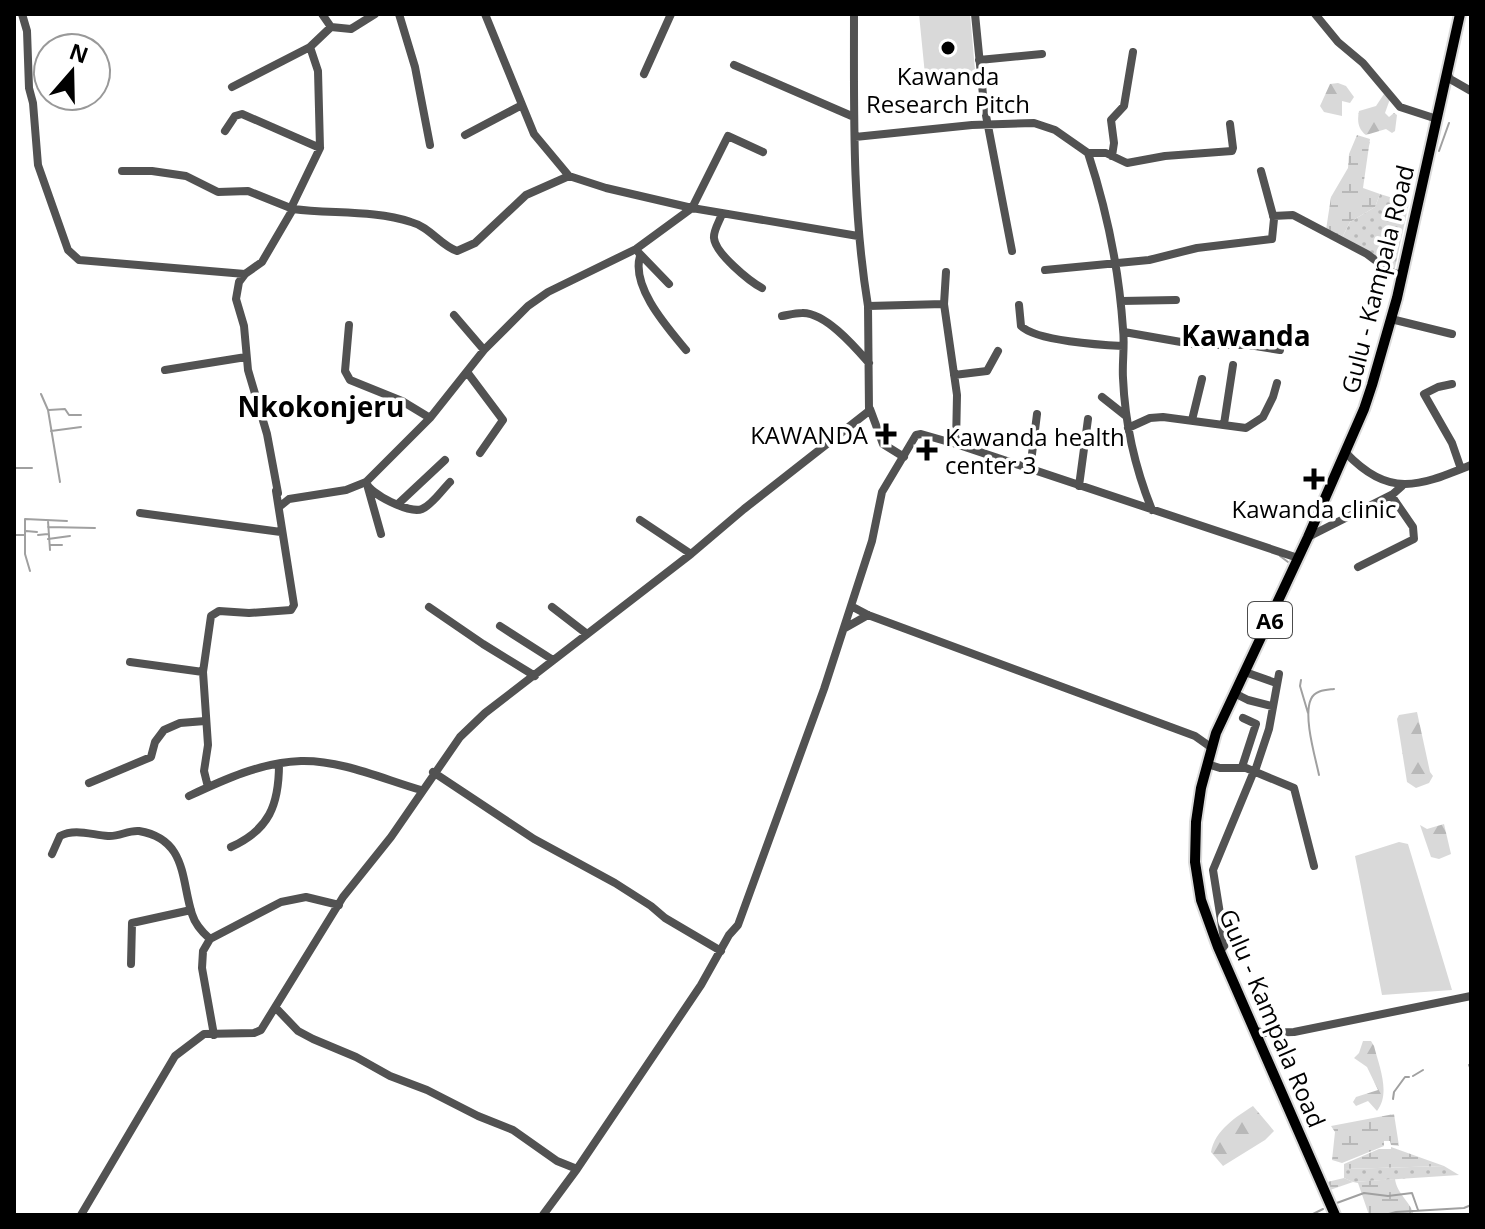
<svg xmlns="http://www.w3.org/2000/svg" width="1485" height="1229" font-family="'Open Sans',sans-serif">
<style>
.grass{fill:url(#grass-dots)}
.forest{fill:url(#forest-firs)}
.wetland{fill:url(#wetland-marsh)}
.garden{fill:#d9d9d9}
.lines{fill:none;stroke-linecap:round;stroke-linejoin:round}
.stream{stroke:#a0a0a0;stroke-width:2}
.major-casing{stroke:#dbdbdb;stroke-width:14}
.minor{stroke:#525252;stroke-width:8}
.major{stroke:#000;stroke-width:10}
.poi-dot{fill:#000;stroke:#fff;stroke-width:3}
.labels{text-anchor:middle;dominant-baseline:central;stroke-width:7;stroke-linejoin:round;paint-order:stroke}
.shield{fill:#fff;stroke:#4c4c4c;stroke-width:2}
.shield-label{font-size:22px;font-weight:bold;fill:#000}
.poi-label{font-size:24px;fill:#000;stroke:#fff}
.street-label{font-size:24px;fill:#000;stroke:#fff}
.quarter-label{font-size:28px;font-weight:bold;fill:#000;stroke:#fff}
</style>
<defs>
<pattern id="grass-dots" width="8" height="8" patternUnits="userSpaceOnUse" patternTransform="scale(2)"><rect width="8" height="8" fill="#d9d9d9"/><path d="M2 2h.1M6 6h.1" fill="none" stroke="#b8b8b8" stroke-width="1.8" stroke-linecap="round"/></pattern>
<pattern id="forest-firs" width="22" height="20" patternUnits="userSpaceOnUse" patternTransform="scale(2)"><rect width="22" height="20" fill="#d9d9d9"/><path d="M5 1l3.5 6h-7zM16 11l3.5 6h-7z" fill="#b8b8b8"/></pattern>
<pattern id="wetland-marsh" width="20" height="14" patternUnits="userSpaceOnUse" patternTransform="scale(2)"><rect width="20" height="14" fill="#d9d9d9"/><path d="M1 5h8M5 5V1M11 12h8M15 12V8" fill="none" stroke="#b8b8b8"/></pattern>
</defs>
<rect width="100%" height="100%" fill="#fff"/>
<path class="grass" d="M1380 194 1409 203 1394 272 1342 238 1350 222 1375 207Z
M1444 1166 1459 1175 1353 1182 1344 1178V1169Z"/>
<path class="forest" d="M1338 83 1346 86 1354 97 1350 103 1342 101V116L1324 112 1320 106 1330 84Z
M1384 94 1390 99 1385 113 1389 117 1394 113 1397 115 1395 131 1392 133 1386 129 1366 135C1358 129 1357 121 1359 111L1376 106Z
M1417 712 1430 772 1433 776 1429 783 1416 788 1407 782 1397 719 1399 715Z
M1444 824 1451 854 1439 859 1431 857 1420 825 1427 829Z
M1363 1041H1371L1374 1046C1379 1066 1391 1093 1377 1111L1368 1101 1356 1106 1353 1102 1356 1097 1378 1090 1367 1067 1354 1058 1359 1053Z
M1253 1106 1274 1131 1265 1140 1223 1166 1211 1152C1215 1130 1236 1117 1253 1106Z"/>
<path class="wetland" d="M1357 135 1370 139 1363 188 1380 194 1375 207 1350 222 1342 238 1326 230 1331 197 1348 168 1349 154Z
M1394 1114 1399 1146 1391 1145 1390 1141H1384V1146L1342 1163 1332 1160 1335 1132 1331 1126Z
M1391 1147 1444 1166 1344 1169V1164L1379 1149H1391Z
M1344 1178 1353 1182 1395 1179C1397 1194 1410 1201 1414 1215H1369L1358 1183 1353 1182 1327 1191 1323 1183Z"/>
<path class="garden" d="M919 14H970L976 81 926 85Z
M1399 842 1408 844 1452 990 1382 995 1355 856Z"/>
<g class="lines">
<path class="stream" d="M1439 151 1449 123
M41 394 48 410 60 482
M49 410 65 409 69 415H81
M51 431 81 427
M14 468H32
M48 521 50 550
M48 527 95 528
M26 531 37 532
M14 535H25
M38 535 48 534
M48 539 70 536
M51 545H62
M1280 556 1288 562
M30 571 25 554V519L67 521
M1301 680 1300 686 1308 713
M1319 775C1315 756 1303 716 1311 699 1315 690 1326 690 1334 689
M1469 1065 1471 1070
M1413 1076 1423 1070
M1393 1099 1394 1092 1405 1077H1409
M1334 1204 1364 1193 1388 1196 1412 1193 1418 1210
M1311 1215 1323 1209
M1385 1215 1396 1212 1464 1208 1471 1205"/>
<g class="major-casing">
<path id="major" d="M1335 1215 1218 947 1201 900 1195 862 1196 822 1201 788 1216 733 1308 537 1364 409 1372 385 1397 298 1460 14"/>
</g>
<path class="minor" d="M22 14 27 31 29 88 33 103 38 165 68 250 79 260 245 274 262 262 293 209C331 214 374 210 411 222 430 227 440 245 457 251L475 243 526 195 569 176
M322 14 331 27 351 29 375 14
M399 14 415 67 430 145
M485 14 534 134 569 176 606 188 692 208 858 236
M854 14C854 112 852 209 868 306L944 304 957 395 956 444
M975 14 984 105 1012 251
M1315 14 1338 42 1363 63 1400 107 1437 119
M979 60 1042 54
M734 65 854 117
M644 74 671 14
M1448 75 1450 79 1471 91
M232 87 310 47 331 27
M225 131 235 116 242 114 320 148
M465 135 522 105
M855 137 972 125 1034 123 1055 130 1088 153C1107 211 1119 269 1123 329 1125 345 1122 362 1123 378 1125 425 1135 468 1152 510
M1088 153H1106L1127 163 1165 156 1232 151 1233 148 1230 124
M1112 156 1114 143 1111 120 1124 106 1133 52
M122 171H152L186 176 218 192 248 191 293 209
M291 208 320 148 318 71 310 47
M722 214C720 220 713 231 714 238 715 253 749 281 762 288
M1273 216 1293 215 1367 254 1391 272 1402 275
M639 253 669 284
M640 256C631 287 667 327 686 350
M1045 270 1149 260 1197 248 1272 239 1274 219 1261 171
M245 274 239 282 236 299 244 326 248 370 267 434 278 493
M1121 301 1176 300
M944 304 946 272
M1019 305 1021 326C1036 341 1101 345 1123 346
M454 315 484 350
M782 316C788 315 795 313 802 313 825 312 855 347 869 363
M1391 319 1452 334
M349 325 345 371 350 380 402 401 430 418
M1124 332 1198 345H1249L1280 350
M165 370 246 357
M467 372 503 420 480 453
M954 375 987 371 998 351
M1452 384 1438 387 1424 394 1452 443 1461 469
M1102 397 1126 416
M870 409 883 444 904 457
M1192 420 1202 379
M1224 424 1233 365
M1128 428 1150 418 1163 417 1246 428 1263 417 1273 397 1277 383
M1345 452C1390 499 1419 486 1471 465
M1030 470 1037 414
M366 482C369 494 410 514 422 509 432 505 442 490 450 482
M1079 486 1088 419
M368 488 381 534
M398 504 445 460
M279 507 289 499 346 490 366 482 430 418 484 350 528 306 548 292 636 249 692 208 728 136 763 152
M140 513 281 532
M640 520 691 554
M1308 537 1393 494 1402 486
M1358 567 1414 539 1413 527 1391 495
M851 606 868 615 1195 736 1212 748
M429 607 483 644 535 676
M552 607 587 634
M500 626 553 660
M845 628 868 615
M130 662 203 672
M1245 672 1276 683
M1234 693 1248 700 1272 706
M1207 764 1220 768H1246L1294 788 1314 866
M1242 767 1256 724 1243 718
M1255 771 1269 729 1279 674
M433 772 534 839 615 883 651 906 665 918 721 951
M89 783 151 757 155 742 164 730 180 723 205 721
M208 787 204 771 208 745 203 672 211 616 219 611 249 613 291 610 294 605 276 491
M189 796C223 780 262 762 301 761 341 760 383 779 421 790
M231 847C269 830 279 805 279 764
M52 854 60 836C75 828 92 835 108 836 119 837 128 830 139 831 187 839 181 880 192 914 195 924 202 932 210 939
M1220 951 1225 945 1213 870 1254 771
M131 964 132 923 191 910
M276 1008 298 1031 313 1039 356 1057 390 1076 427 1090 478 1116 513 1130 557 1161 577 1169 701 985 729 935 738 925 824 689 872 541 882 492 916 435 921 434 956 444 1298 558
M1256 1031 1265 1033 1294 1032 1471 996
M214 1035 202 968 203 951 210 939 281 902 306 897 339 905
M81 1215 175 1056 204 1034 254 1033 261 1030 343 897 391 837 460 737 485 713 691 554 744 509 869 411 868 306
M543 1215 577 1169"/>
<use href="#major" class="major"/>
</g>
<g class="poi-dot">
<circle cx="948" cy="48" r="8"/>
<path d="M882 422h8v8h8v8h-8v8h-8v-8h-8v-8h8z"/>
<path d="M923 438h8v8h8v8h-8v8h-8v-8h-8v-8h8z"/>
<path d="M1310 467h8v8h8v8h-8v8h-8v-8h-8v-8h8z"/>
</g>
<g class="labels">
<rect class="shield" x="1248" y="602" width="44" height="36" rx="6"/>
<g class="shield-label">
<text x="1270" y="620">A6</text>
</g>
<g class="poi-label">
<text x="948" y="75">Kawanda<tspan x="948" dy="28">Research Pitch</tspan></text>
<text x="868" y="434" text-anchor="end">KAWANDA</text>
<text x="945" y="436" text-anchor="start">Kawanda health<tspan x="945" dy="28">center 3</tspan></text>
<text x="1314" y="508">Kawanda clinic</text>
</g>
<g class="street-label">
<text transform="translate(1377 279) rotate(-76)">Gulu - Kampala Road</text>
<text transform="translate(1273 1018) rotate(67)">Gulu - Kampala Road</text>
</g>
<g class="quarter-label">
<text x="1246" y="335">Kawanda</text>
<text x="321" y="406">Nkokonjeru</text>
</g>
</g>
<rect width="1485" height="1229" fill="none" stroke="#000000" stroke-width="32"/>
<g transform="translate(72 72) rotate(20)"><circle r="38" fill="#ffffff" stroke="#999999" stroke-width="2"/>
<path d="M0-6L14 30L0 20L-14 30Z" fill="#000000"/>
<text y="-12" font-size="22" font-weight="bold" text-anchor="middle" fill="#000000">N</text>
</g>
</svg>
